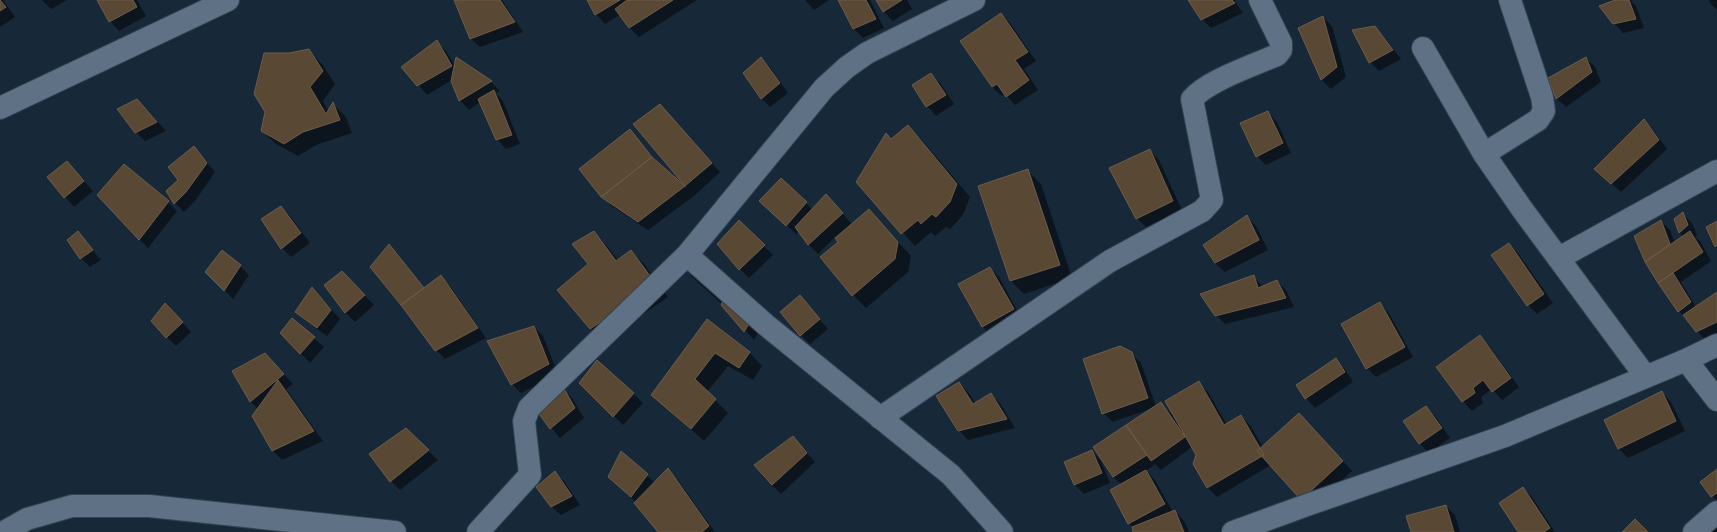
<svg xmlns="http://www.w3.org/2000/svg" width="1717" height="532" font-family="'Asap Condensed',sans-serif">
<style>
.shadow{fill:#0007}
.building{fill:#594834;stroke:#6f5c48}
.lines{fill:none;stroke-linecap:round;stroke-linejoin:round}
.street-casing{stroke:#344251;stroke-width:24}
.street{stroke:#5e7185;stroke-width:22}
</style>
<rect width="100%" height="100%" fill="#172839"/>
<path class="shadow" d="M0 0H3L15 17 0 27Z
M42 0H67L51 9Z
M98 0H137L146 16 119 31 110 21Z
M455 0H502L523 32 480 47 470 38Z
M588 0H697L639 37 630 28 621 14 605 24 596 14Z
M805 0H829L814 10Z
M839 0H870L884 28 863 38 854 29Z
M877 0H907L912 9 893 21 884 12Z
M1189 0H1234L1243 13 1211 28 1202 19Z
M1618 0H1633L1631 1 1636 6 1644 28 1623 33 1614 23Z
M1709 0H1717V10L1710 3Z
M1001 14 1010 23 1036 61 1024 69 1038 90 1015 105 1005 94 1002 96 992 87Z
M1323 17 1332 26 1346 77 1331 89 1322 80 1299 28Z
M1375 27 1384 37 1401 59 1379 71 1370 62Z
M437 42 446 51 455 66 457 59 491 82 500 91 496 93 503 101 520 144 506 149 497 139 480 102 469 110 460 100 452 80 427 95 403 67Z
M309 51 322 64 335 84 323 101 329 112 333 104 346 117 352 133 316 145 298 156 276 144 262 131 266 112 289 54Z
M761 58 770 67 788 93 770 107 761 98Z
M1586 58 1595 67 1601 82 1566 107 1556 98Z
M931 74 940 83 954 104 936 116 927 106 914 86Z
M137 100 146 109 166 131 145 141 136 132Z
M660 105 720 172 695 195 648 230 612 206 602 196 630 130 658 163 686 188 687 187 635 124Z
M1268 112 1277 122 1291 153 1266 165 1257 156Z
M1644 120 1653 130 1667 149 1621 192 1595 169Z
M908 126 921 139 970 197 963 215 950 229 946 227 935 236 931 232 915 246 857 182Z
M194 147 215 172 195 201 184 212 175 203 167 191 179 180Z
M1150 151 1159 160 1182 210 1146 227 1137 218Z
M67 162 93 191 74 207 48 177Z
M1028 171 1041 184 1072 278 1024 294 1011 281 979 187Z
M781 179 813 210 826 195 852 224 869 210 911 256 908 272 866 308 853 295 840 242 835 237 818 254 808 244 799 231 796 234 770 210Z
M168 202 177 211 148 248 139 239Z
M281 207 290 216 310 243 291 257 282 248Z
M1682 213 1692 223 1697 235 1695 237 1700 241 1711 261 1681 282 1696 307 1717 293V335L1706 341 1679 311 1646 261 1635 237 1661 221 1670 230 1675 243 1684 237 1679 232Z
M1247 217 1256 226 1268 250 1225 272 1215 263Z
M739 222 773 255 749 278 740 269Z
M78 233 101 260 90 267 81 258Z
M594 233 607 246 618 260 631 251 644 264 668 297 604 341 591 328Z
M1509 244 1518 253 1553 303 1537 314 1528 305Z
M389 246 425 289 441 277 450 286 486 338 445 359 436 350Z
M701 257 766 319 754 340 723 305 691 276Z
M240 266 249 275 233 299 207 272Z
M990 268 999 277 1022 319 992 336 983 327 959 285Z
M342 273 374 305 355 322 346 313 325 285Z
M1254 277 1263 287 1277 281 1286 290 1294 307 1225 324 1216 315Z
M312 288 340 319 327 336 306 321 297 312Z
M800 297 828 329 810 344 801 335Z
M1380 303 1389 313 1413 357 1376 377 1367 368Z
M174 313 191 332 176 346 167 337Z
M292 319 324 347 310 363 282 333Z
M707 320 750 353 762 366 753 380 728 366 707 392 728 413 704 441 653 395Z
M534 327 543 336 558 374 521 393 512 384Z
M1480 337 1489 346 1519 387 1502 400 1492 389 1481 397 1483 403 1472 411 1463 401Z
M1131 353 1141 363 1156 406 1161 403 1173 416 1198 383 1208 392 1227 425 1241 416 1250 425 1263 447 1299 414 1352 471 1311 508 1271 465 1217 497 1208 488 1194 464 1197 455 1192 447 1161 470 1155 464 1146 471 1155 480 1173 512 1175 511 1184 521 1189 532H1135L1111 490 1121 484 1113 477 1150 409 1113 422 1103 413Z
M1336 360 1345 369 1353 382 1315 408 1306 398Z
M274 363 293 384 286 389 323 441 282 460 273 451 258 409 250 401Z
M581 383 634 394 643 403 623 425Z
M959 383 968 392 976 404 991 394 1000 403 1015 428 968 440 959 430Z
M563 389 572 398 584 418 560 438 538 412Z
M1662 392 1671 402 1685 431 1628 458 1619 449 1605 420Z
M1426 407 1435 416 1450 438 1429 453 1420 444 1405 422Z
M406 429 438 460 400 490 391 481Z
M793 437 815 462 781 494 772 485Z
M1092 451 1101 461 1110 483 1084 494 1075 485Z
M621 453 655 483 668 470 677 479 715 532H659L636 502 609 477Z
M1717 470V501L1701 482Z
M555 472 564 481 580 505 561 515 551 506Z
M1523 488 1532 497 1555 532H1519Z
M1446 506 1455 515 1460 532H1412Z
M1717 513V532H1703Z"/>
<path class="building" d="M0 0 6 7 0 11Z
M97 0H133L137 7 109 22Z
M454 0H500L515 22 470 39Z
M587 0H620L595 15Z
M627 0H673L629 28 615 9Z
M838 0H866L876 19 853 29Z
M876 0H902L883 12Z
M1188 0H1232L1235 3 1201 20Z
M1615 0H1629L1636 19 1613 24 1599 6Z
M1001 13 1028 52 1015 60 1029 80 1006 97 997 84 992 87 960 41Z
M1323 16 1337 67 1321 80 1298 28Z
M1375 26 1393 50 1369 63 1352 30Z
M437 40 452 66 417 86 401 67Z
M309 49 323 71 310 87 326 114 333 102 340 120 303 132 284 144 261 131 265 112 254 94 264 53H289Z
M456 57 492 81 459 101 451 81Z
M761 57 780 83 761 99 743 73Z
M1586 57 1592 72 1556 99 1548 78Z
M931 73 946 95 926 107 912 85Z
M494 90 512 135 496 140 478 99Z
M137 99 157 122 135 133 117 109Z
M660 104 712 163 685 186 633 124Z
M1268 111 1283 143 1256 157 1240 123Z
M1644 119 1659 140 1611 184 1594 169Z
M908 125 957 184 950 202 936 217 932 214 921 224 918 220 901 234 856 182 886 133 891 139Z
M630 129 652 157 601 197 579 169Z
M194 146 207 163 186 192 174 204 166 191 178 180 168 167Z
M1150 149 1173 201 1136 219 1109 168Z
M652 157 685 186 638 222 601 197Z
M67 161 84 181 64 198 47 177Z
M124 164 169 201 139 240 97 195Z
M1028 169 1060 265 1010 281 978 186Z
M781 178 807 202 786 226 759 201Z
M826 194 843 213 808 245 795 227Z
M281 206 301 233 281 249 261 219Z
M869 209 898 242 895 259 852 296 820 257 838 242 835 238Z
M1683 212 1688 225 1679 233 1674 219Z
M1247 215 1259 240 1215 263 1203 245Z
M739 220 765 245 739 270 717 244Z
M1661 220 1670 244 1645 262 1634 236Z
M1717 221V245L1715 247 1706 227Z
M78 231 93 250 80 259 67 240Z
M594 231 616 261 631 250 656 284 590 329 557 290 588 264 572 244Z
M1690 231 1703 252 1658 283 1645 262Z
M1509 243 1544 294 1527 306 1491 255Z
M389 244 424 288 401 305 370 267Z
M222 250 241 265 224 291 205 272Z
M990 267 1014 309 982 327 958 284Z
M342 271 365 295 345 313 324 285Z
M1673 273 1691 302 1678 312 1658 283Z
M441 275 478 328 435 351 401 305Z
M1254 275 1258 288 1277 280 1286 298 1215 316 1200 294Z
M731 281 758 309 744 332 721 305Z
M312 287 331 310 317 328 295 312Z
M1717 292V322L1696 332 1683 315Z
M800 295 820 319 800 336 780 312Z
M1380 302 1405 347 1366 369 1341 324Z
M165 303 183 322 166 338 151 321Z
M292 318 315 337 300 354 280 333Z
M707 319 750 352 739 368 715 353 695 379 716 399 691 429 651 395Z
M534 326 549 364 511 385 487 341Z
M1480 335 1511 378 1492 392 1483 380 1473 388 1475 393 1462 402 1436 367Z
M1120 346 1132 352 1148 398 1102 414 1083 359Z
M265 353 284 374 250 402 232 371Z
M1336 358 1345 372 1305 399 1296 385Z
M597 360 634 393 613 417 579 383Z
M278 380 314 431 272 451 252 416Z
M1199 381 1224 425 1241 415 1264 455 1207 488 1193 464 1196 455 1165 401Z
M959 382 973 404 991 393 1007 419 958 431 936 396Z
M563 387 575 408 550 429 537 411Z
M1662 391 1676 421 1618 449 1604 420Z
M1161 402 1185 437 1151 461 1126 425Z
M1426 406 1442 428 1419 444 1403 421Z
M1299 413 1343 461 1301 500 1257 451Z
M1126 425 1147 455 1113 477 1093 447Z
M406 428 429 450 390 482 369 454Z
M793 436 807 453 772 485 754 465Z
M1092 450 1102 473 1074 485 1064 462Z
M621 451 648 474 631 497 608 477Z
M668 468 709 526 702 532H658L634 503Z
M1717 469V493L1711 497 1700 482Z
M1146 470 1165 504 1128 524 1110 490Z
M555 471 572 496 551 507 536 487Z
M1523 487 1550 528 1544 532H1518L1499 503Z
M1446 505 1454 532H1411L1406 516Z
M1175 510 1184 532H1133L1132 527Z
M1635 519 1648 532H1622Z"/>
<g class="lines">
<g class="street-casing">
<path id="street" d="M1423 48 1484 154 1522 209 1646 377
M0 108 228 0
M1484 154 1538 120 1544 111 1542 97 1510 0
M687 255 766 325 951 475 1002 532
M1559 258 1717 171
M1686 360 1717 400
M880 418 1110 261 1202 211 1212 200 1192 99C1207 81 1254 65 1277 55L1281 50V43L1260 0
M4 532 27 519 72 506H149L395 532
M478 532 530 475 524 421 529 408 687 255 824 88 847 67 867 53 974 0
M1233 532 1307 505 1505 436 1686 360 1717 345
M1694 532 1717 512"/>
</g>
<use href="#street" class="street"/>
</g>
</svg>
